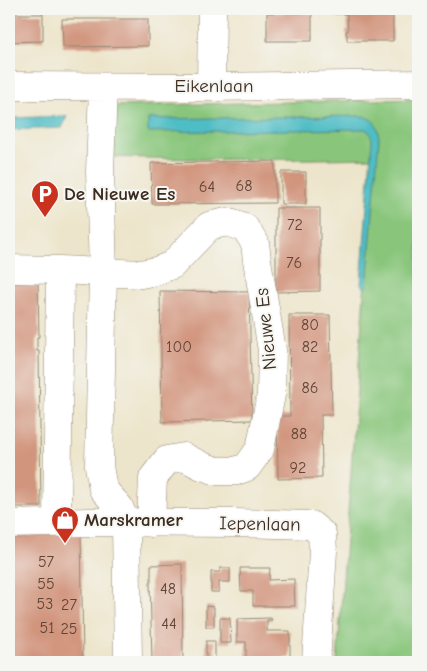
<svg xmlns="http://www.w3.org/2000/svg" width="427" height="671" font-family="'Comic Neue',sans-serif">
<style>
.green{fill:#89c67c;stroke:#62784d}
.water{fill:#4fbdc5;stroke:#457472}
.building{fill:#d1947d}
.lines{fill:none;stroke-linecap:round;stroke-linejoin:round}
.minor-casing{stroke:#948874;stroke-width:29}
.minor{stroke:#fff;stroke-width:28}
.labels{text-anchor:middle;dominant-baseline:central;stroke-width:4;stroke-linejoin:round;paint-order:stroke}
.number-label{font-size:16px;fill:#604436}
.street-label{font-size:19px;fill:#3b2a1e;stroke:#f6f6f2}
.poi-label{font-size:19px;font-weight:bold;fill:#3b2a1e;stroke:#f6f6f2;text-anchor:start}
</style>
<rect width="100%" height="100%" fill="#f6f6f2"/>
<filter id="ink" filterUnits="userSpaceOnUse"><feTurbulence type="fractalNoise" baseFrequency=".02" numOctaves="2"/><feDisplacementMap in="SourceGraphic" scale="10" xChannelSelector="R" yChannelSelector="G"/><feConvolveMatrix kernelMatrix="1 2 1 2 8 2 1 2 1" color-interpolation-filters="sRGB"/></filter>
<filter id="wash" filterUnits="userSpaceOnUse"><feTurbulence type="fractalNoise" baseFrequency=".0096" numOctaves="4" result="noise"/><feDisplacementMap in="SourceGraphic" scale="20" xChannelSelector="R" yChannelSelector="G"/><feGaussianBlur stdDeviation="1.12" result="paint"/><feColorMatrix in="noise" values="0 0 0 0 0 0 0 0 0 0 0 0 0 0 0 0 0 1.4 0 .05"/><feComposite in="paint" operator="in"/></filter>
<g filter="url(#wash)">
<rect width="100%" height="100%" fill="#ede5cb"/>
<path class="green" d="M418 99V117H417L415 127 418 133V662H337L374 158C287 160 199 160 112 157L113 106Z"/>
<path class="water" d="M67 116 62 128 9 130V118Z
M363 116C377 121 377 124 379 138L367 287 366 288 361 285 372 140C371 134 370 132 365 129L148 132V119Z"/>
<g id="blocks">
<path class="building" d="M334 9H355V12L388 13V9H418V14H393V41H347V34H346V31H348L347 14H334Z
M267 13H312V41H267Z
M9 14H43V41L9 42Z
M62 19H148V46L63 47Z
M275 161V203L152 204 151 163Z
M281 172H306V204H281Z
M276 208H320V291L276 292Z
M9 283H38L39 337H37V351H39L41 507H9Z
M160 291 249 292 252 420 162 422Z
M289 315H330L332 415H321L322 478 278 479 277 416H290Z
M81 533 83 662H9V534Z
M182 564 183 662H152L150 582H151V565Z
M220 568H230V582H219V592H211V572H220Z
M240 568H270L269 580 294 579 295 606H253V591H241Z
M206 606 214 607V627H206Z
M220 618H230L231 643H220Z
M271 618 272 620H267V631H290V658H246V642H237V619Z
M206 641H215V661H206Z"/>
</g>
</g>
<g filter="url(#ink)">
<use href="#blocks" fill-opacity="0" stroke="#948874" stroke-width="1"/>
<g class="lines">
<g class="minor-casing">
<path id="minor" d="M9 86 211 87 418 84
M103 87 100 171 103 272 99 466 103 489 119 507 126 523 128 662
M211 87 212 9
M9 269 60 270 141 274 156 271 172 265 209 226 227 222 245 228 255 243 257 260 272 350 271 395 260 449 247 467 236 471H217L202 466 184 457 167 460 153 478 151 523
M57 523 60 270
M9 524 90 522 234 523 311 525 322 534 323 551 316 662"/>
</g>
<use href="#minor" class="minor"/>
</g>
</g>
<defs>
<g id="parking-pin" transform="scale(1.4375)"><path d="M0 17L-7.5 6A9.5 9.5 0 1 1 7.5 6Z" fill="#c8321e" stroke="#f6f6f2"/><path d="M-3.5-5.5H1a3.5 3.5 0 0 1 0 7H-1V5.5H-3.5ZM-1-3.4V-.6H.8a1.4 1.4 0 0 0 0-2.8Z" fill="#fff"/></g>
<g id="shop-pin" transform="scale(1.4375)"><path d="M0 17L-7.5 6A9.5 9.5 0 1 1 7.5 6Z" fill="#c8321e" stroke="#f6f6f2"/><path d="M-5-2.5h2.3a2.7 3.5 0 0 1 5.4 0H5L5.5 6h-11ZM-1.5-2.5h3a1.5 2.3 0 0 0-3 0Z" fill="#fff"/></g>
</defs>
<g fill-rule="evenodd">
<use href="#parking-pin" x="45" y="194"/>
<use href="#shop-pin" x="65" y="520"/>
</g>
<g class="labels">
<g class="number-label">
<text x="244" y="186">68</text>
<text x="207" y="187">64</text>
<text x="295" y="225">72</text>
<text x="294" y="263">76</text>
<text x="310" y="325">80</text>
<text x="179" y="347">100</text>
<text x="310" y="347">82</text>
<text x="310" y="388">86</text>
<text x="299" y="434">88</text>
<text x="298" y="468">92</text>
<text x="46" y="562">57</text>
<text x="46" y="584">55</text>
<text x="168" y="589">48</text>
<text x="45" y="604">53</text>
<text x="69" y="605">27</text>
<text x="169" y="624">44</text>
<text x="47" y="628">51</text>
<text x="69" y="629">25</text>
</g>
<g class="street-label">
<text x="214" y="86">Eikenlaan</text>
<text transform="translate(266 329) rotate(-96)">Nieuwe Es</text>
<text transform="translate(260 524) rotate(1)">Iepenlaan</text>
</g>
<g class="poi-label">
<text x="64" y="194">De Nieuwe Es</text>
<text x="84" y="520">Marskramer</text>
</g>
</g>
<rect width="427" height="671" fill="none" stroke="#f6f6f2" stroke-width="30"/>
</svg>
